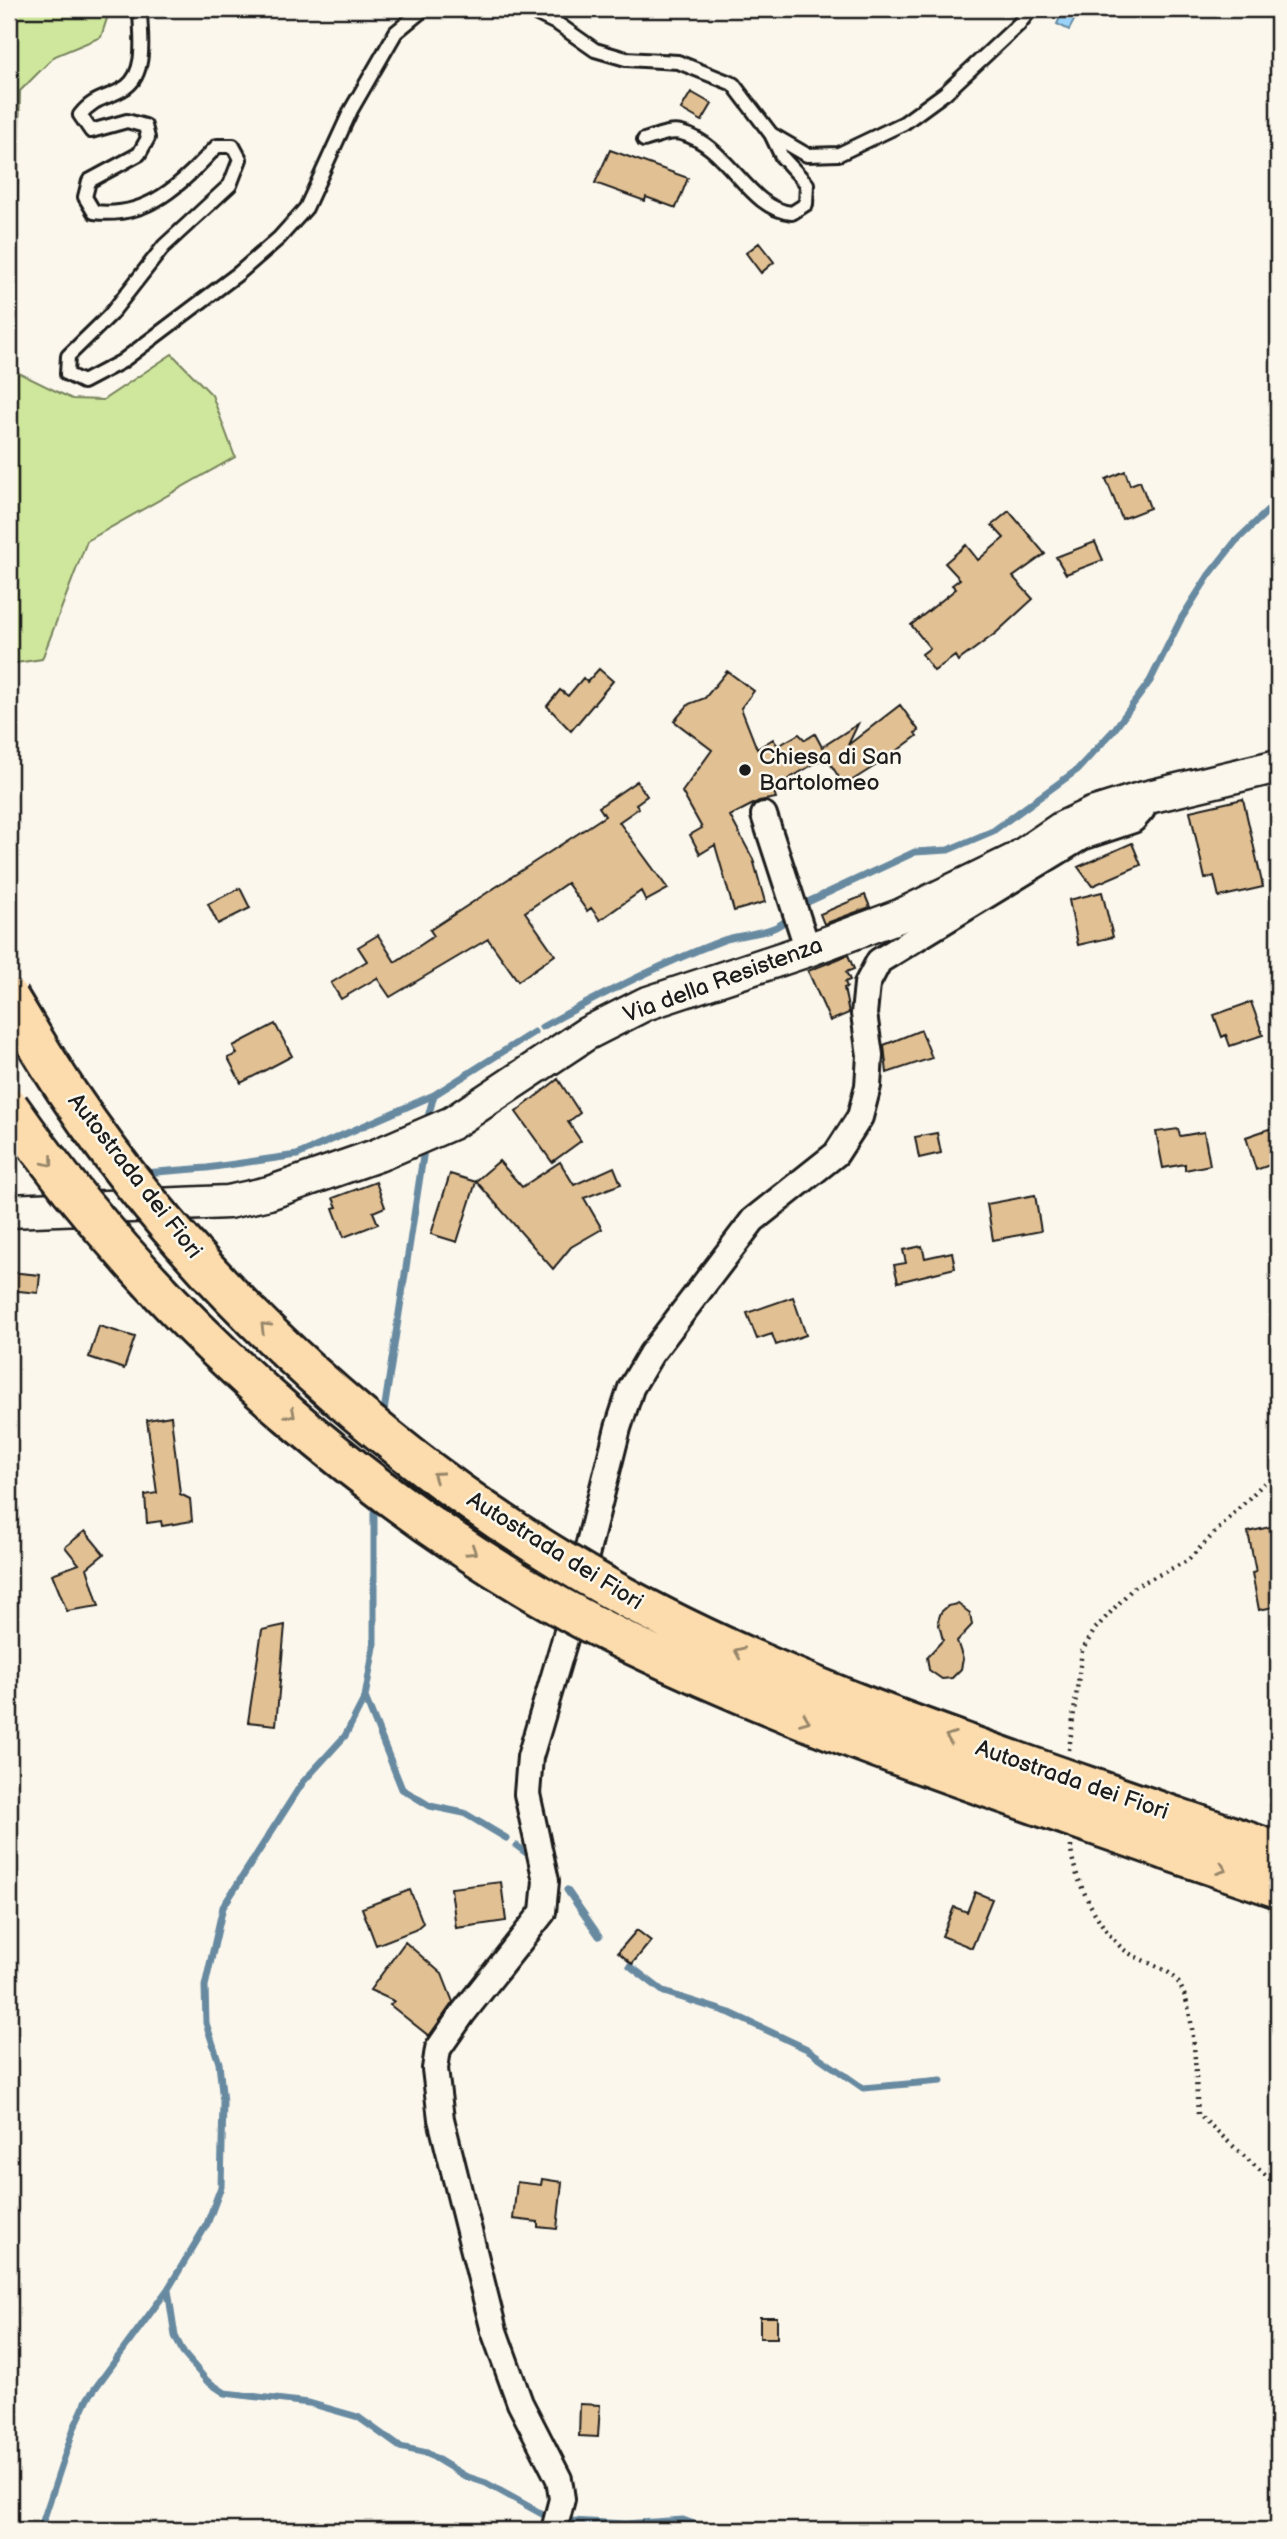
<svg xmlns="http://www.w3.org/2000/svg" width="1287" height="2539" font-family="'Balsamiq Sans',sans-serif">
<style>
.green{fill:#cfe79c;stroke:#76825c;stroke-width:2}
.water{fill:#9ad3fa;stroke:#688aa1;stroke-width:2}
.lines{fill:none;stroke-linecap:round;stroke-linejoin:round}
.stream{stroke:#688aa1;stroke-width:7}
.building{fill:#e1c093;stroke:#1c1c1c;stroke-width:2}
.service-casing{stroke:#1c1c1c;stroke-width:18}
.minor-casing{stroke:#1c1c1c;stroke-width:30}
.tertiary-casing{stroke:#1c1c1c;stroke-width:37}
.motorway-casing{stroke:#1c1c1c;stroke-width:44}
.path{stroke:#1c1c1c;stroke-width:4.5;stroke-dasharray:2 5;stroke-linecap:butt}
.service{stroke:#fbf7ec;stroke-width:12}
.minor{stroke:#fbf7ec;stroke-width:24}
.tertiary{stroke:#fbf7ec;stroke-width:32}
.motorway{stroke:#fcdcac;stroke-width:38}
.motorway-bridge-casing{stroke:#1c1c1c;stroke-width:44;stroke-linecap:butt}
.motorway-bridge{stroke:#fcdcac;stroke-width:38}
.oneway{stroke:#97866b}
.poi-dot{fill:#1c1c1c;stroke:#fbf7ec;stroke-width:2.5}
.labels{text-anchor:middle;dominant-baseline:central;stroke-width:5;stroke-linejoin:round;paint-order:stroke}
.poi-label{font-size:23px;fill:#1c1c1c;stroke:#fbf7ec;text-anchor:start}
.street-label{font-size:23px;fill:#1c1c1c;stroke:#fbf7ec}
</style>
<rect width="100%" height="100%" fill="#fbf7ec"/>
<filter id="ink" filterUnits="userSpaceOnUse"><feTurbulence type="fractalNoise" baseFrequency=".0143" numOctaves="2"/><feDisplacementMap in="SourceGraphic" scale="14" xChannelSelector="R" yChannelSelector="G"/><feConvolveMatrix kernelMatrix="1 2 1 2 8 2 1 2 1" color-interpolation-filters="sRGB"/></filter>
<g filter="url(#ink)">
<path class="green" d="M9 9H110L101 37 55 56 20 91 17 213 9 317Z
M172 354 212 395 235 457 87 541 42 659 9 664V368L72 399 103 400Z"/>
<path class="water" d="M1064 9H1080L1069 30 1057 24Z"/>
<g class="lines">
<path class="stream" d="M797 907 915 852 948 850 993 831 1077 770 1114 730 1150 681 1181 619 1209 575 1235 542 1278 501
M542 1027C600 995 658 965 721 941 742 933 776 935 790 916
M426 1124 434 1095
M144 1173 207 1168 297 1155 434 1095 534 1032
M383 1418 424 1150
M365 1697 402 1789 430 1806 464 1813 506 1838
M517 1846 533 1858
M567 1890 599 1936
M630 1966 664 1992 730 2013 807 2049 863 2088 941 2081
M168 2290 175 2336 184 2354 207 2381 225 2393 309 2403 358 2417 400 2447 427 2453 465 2476 486 2483 553 2520 625 2524 683 2520 710 2530
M40 2530 74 2428 88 2398 168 2289 207 2224 221 2187 223 2102 219 2063 206 2023 205 1986 223 1907 303 1782 345 1736 365 1697 374 1647V1509"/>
</g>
<path class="building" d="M691 92 712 104 702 121 681 109Z
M610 150 688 178 676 208 646 197 645 201 595 183Z
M759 243 774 262 761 273 746 253Z
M1125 471 1130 485 1140 481 1150 508 1122 519 1106 479Z
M1009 511 1045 554 1013 577 1033 599 996 633 958 661 955 656 934 671 922 654 930 648 911 625 956 589 952 585 960 579 945 563 966 545 978 560 1004 538 992 525Z
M1095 542 1103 560 1066 574 1056 557Z
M599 669 613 681 571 731 547 706 560 690 568 696 583 678 587 682Z
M727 671 754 691 741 708 757 749 773 739 778 746 799 734 805 740 815 734 822 747 858 724 848 745 900 705 919 731 915 733 917 736 886 759 848 783 845 779 842 782 826 757 773 788 776 798 759 801 730 816 753 859 765 902 734 911 715 845 700 854 690 835 702 828 682 792 712 750 674 721 689 704 705 698Z
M637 781 647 796 636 804 639 808 619 822 668 889 646 901 641 891 600 920 591 908 587 911 567 883 525 912 555 955 518 981 488 939 390 997 377 978 341 999 331 983 367 961 358 947 378 935 395 962 434 936 430 930 605 816 599 807Z
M1243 799 1263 887 1219 897 1214 876 1205 879 1190 811Z
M1132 843 1141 865 1092 886 1078 867Z
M240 888 250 908 218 924 208 904Z
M1102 892 1113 937 1078 945 1069 900Z
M865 895 870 907 824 924 820 914Z
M848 955 854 969 846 972 850 980 845 982 847 987 844 988 849 1013 830 1021 808 971Z
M1251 1002 1263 1035 1230 1046 1226 1035 1222 1037 1214 1015Z
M275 1024 292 1056 241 1083 228 1058 237 1054 233 1046Z
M921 1030 932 1058 887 1073 884 1045Z
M558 1079 580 1113 568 1122 581 1141 552 1162 516 1112Z
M1278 1126V1162L1256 1170 1246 1137Z
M1178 1129 1180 1136 1204 1132 1210 1165 1185 1170V1164L1163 1168 1156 1132Z
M937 1133 941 1153 919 1158 915 1137Z
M499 1161 522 1187 560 1162 574 1185 614 1167 621 1184 584 1198 602 1229 571 1247 553 1269 476 1181Z
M450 1174 476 1182 457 1242 431 1234Z
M376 1182 385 1207 373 1212 378 1224 344 1237 333 1208 337 1207 333 1198Z
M1035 1195 1041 1231 993 1240 987 1204Z
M922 1246 925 1258 952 1252 955 1268 898 1282 894 1265 906 1263 903 1250Z
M9 1272 40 1275 38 1293 9 1290Z
M793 1297 806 1335 776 1345 772 1334 757 1339 747 1313Z
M99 1326 135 1337 124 1369 89 1357Z
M171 1416 180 1494 190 1499 192 1521 162 1526 161 1521 147 1523 145 1495 157 1493 147 1420Z
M1278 1525V1606L1259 1610 1252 1573 1256 1572 1248 1532Z
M85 1531 104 1554 87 1568 99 1606 67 1611 52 1574 79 1564 65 1547Z
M958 1604 970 1613 972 1625 957 1641 963 1659 961 1669 952 1678 942 1679 929 1670 927 1657 943 1640 938 1621 941 1612 948 1606Z
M285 1625 276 1725 248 1722 262 1630Z
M501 1882 506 1921 456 1928 451 1888Z
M410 1890 423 1923 415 1930 376 1945 362 1908Z
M975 1892 992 1899 972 1948 942 1936 954 1907 967 1912Z
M637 1930 651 1941 632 1964 618 1952Z
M405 1942 442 1974 453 2002 429 2036 390 2005 394 2001 370 1990Z
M542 2179 562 2182 557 2229 538 2227V2222L513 2219 517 2182 541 2185Z
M760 2317H777V2338H760Z
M580 2404 600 2405 598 2437 579 2436Z"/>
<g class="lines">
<g class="service-casing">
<path id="service" d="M140 9C140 32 148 71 126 87 108 99 95 96 80 115L91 131 127 121 145 126 148 138 139 154 89 181 85 197 94 212C149 219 182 183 217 146H233L240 159 230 185 164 246 110 315 68 356 67 374 83 382 121 362 239 273 279 238 306 208 351 110 396 32 424 9
M527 9 558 24 595 50 626 59 678 62 733 84 771 134 807 155 839 154 904 123 945 93 1018 25 1031 9
M644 140C654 137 670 130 681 133 729 145 747 209 792 213L806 204 807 184 782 157 771 134"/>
</g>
<g class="minor-casing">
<path id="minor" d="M764 815 808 950
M554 2530 562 2499 559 2479 520 2403 494 2331 441 2119 435 2069 438 2049 463 2013 543 1912 546 1881 527 1794 530 1757 565 1639 618 1428 631 1388 651 1354 753 1220 836 1154 860 1117 868 1086 870 1055 864 1014 867 984 879 961 1082 837 1133 820 1142 810 1140 799"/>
</g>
<g class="tertiary-casing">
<path id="tertiary" d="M9 1211 228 1202 269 1193 378 1155 452 1123 586 1034 645 1004 808 950 902 915 1015 860 1062 828 1092 814 1140 799 1278 766"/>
</g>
<g class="motorway-casing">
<path id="motorway" d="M1176 1817 1278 1852
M1166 1850 1278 1888"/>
</g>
<path class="path" d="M1069 1750 1082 1651 1095 1629 1134 1587 1187 1561 1265 1482 1278 1477
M1071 1846C1071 1875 1100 1930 1123 1949 1138 1961 1162 1965 1175 1978 1197 2003 1195 2080 1198 2114L1278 2187"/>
<use href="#service" class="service"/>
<use href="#minor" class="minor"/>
<use href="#tertiary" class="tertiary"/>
<use href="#motorway" class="motorway"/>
<g class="motorway-bridge-casing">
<path id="motorway-bridge" d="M9 998C29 1031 49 1066 71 1098 204 1296 403 1473 610 1589 788 1688 985 1750 1176 1817
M9 1107C163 1327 391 1527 633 1645 805 1728 986 1787 1166 1850"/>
</g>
<use href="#motorway-bridge" class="motorway-bridge"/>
</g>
<defs><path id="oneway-chevron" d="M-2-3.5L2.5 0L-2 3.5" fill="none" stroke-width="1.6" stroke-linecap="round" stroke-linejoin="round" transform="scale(1.75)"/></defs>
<g class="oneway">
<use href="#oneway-chevron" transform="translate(49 1162) rotate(51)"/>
<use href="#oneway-chevron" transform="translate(265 1327) rotate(-135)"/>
<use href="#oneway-chevron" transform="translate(291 1414) rotate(42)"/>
<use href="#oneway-chevron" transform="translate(437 1476) rotate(-145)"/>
<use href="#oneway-chevron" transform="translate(472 1551) rotate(33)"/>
<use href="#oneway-chevron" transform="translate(739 1652) rotate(-156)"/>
<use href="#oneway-chevron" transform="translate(805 1720) rotate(21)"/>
<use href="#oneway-chevron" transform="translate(950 1737) rotate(-160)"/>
<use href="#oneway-chevron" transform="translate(1222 1869) rotate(19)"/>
</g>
</g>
<circle class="poi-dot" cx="745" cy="770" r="7"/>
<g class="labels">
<g class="poi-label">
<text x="759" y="757">Chiesa di San<tspan x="759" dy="26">Bartolomeo</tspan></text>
</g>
<g class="street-label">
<text transform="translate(723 980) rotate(-20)">Via della Resistenza</text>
<text transform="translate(135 1176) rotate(52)">Autostrada dei Fiori</text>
<text transform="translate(555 1551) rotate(32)">Autostrada dei Fiori</text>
<text transform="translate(1072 1780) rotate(19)">Autostrada dei Fiori</text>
</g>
</g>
<rect width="1287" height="2539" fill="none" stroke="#fbf7ec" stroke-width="35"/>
<rect x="18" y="18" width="1252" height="2504" fill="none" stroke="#1c1c1c" stroke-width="2.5" filter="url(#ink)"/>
</svg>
